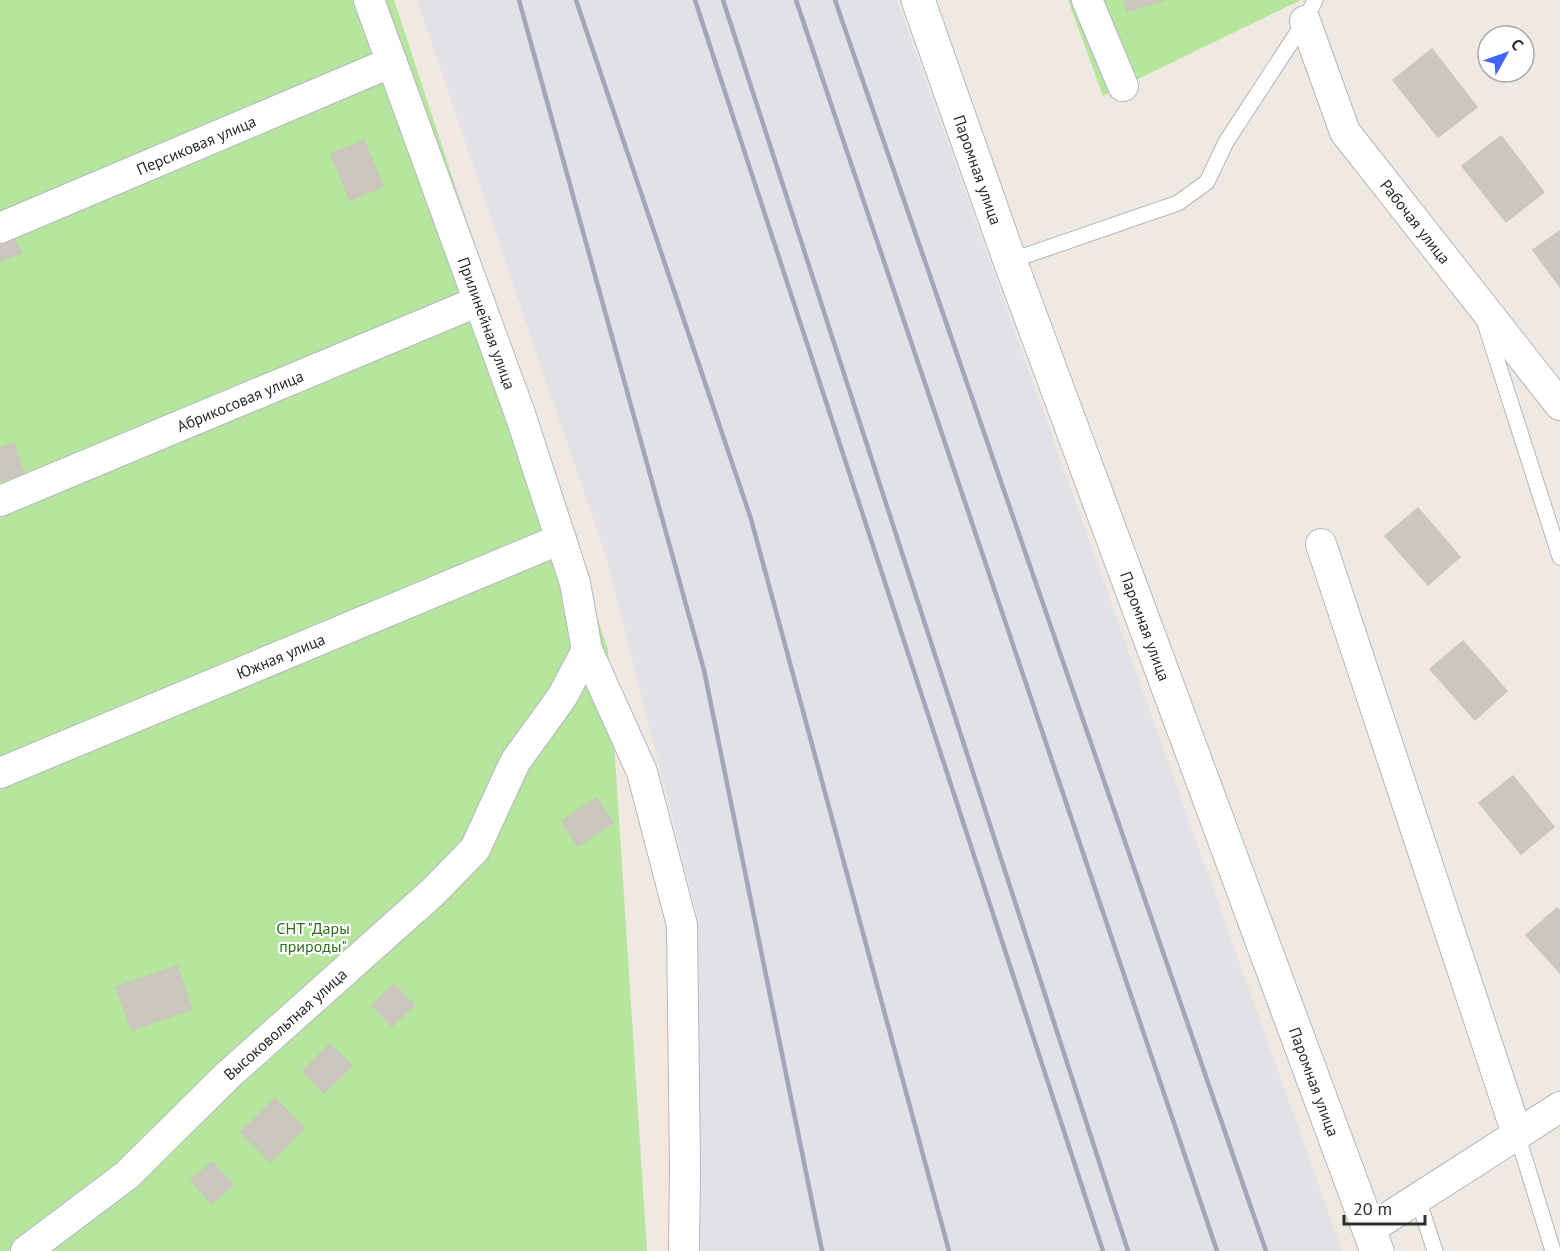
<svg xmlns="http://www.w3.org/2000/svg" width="1560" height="1251" font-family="'PT Sans',sans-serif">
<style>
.industrial{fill:#e3e1e8}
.green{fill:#b6e59e}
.building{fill:#cbc7bf;stroke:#cbc5ba;stroke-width:1.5}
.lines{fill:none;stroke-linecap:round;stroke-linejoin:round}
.lane-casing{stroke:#b4b7c1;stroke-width:17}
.street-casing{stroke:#b4b7c1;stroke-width:32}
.secondary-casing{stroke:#b4b7c1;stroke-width:35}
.lane{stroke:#fff;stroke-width:15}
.street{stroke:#fff;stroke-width:30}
.secondary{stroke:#fff;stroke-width:33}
.rail{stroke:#a3a6b8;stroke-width:4.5}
.labels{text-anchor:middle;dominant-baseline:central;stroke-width:4.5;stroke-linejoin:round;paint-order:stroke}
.street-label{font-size:16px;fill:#2e2e2e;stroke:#fff}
.park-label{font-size:16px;fill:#2c6e1b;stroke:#fff}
</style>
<rect width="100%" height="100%" fill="#efe9e1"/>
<path class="industrial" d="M417 0H897L1342 1251H701L698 920 607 560Z"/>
<path class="green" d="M0 0H394L608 650 647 1251H0Z
M1068 0H1301L1103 96Z"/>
<path class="building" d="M1124 0H1165L1127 11Z
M1432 49 1477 107 1438 137 1393 80Z
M1501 136 1544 192 1506 222 1462 166Z
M364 141 383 186 350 200 331 154Z
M1560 231V287L1533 250Z
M12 233 21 253 0 261V238Z
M14 443 24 474 0 481V448Z
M1418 508 1460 557 1428 585 1385 536Z
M1463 641 1507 691 1475 720 1430 669Z
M1513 776 1554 827 1521 854 1479 803Z
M596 798 613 822 578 846 562 821Z
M1557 908 1560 911V973L1526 935Z
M177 966 192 1009 132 1030 116 987Z
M394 984 414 1005 392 1026 372 1005Z
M330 1044 352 1066 324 1093 303 1071Z
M275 1098 304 1128 270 1162 241 1132Z
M212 1162 233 1185 212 1204 191 1180Z"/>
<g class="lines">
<g class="lane-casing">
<path id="lane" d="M1010 261 1178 203 1207 182 1226 142 1305 21 1315 0
M1485 323 1560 557
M1517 1134 1553 1251
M1418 1199 1435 1251"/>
</g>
<g class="street-casing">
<g id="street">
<path id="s1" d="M369 0 520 414 575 583 587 650 642 772 682 925 685 1168 684 1251"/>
<path d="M1087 0 1123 86"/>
<path id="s2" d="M1305 21 1345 132 1560 405"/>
<path id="s3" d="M0 228 392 62"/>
<path id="s4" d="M0 501 479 301"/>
<path d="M1321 544 1517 1134"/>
<path id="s5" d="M0 773 561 539"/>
<path d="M1370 1229 1560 1107"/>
<path id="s6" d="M26 1251 127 1175 227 1076 433 892 475 849 515 762 562 697 587 650"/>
</g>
</g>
<g class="secondary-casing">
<g id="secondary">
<path id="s7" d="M918 0 1010 261 1377 1251"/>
</g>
</g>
<use href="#lane" class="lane"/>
<use href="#street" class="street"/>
<use href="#secondary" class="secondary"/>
<path class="rail" d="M519 0 704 670 822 1251
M576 0 751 519 949 1251
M695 0 1103 1251
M723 0 1128 1251
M796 0 1217 1251
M835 0 1266 1251"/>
</g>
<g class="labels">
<g class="street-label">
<text stroke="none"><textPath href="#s3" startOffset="213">Персиковая улица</textPath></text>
<text stroke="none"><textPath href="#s7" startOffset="180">Паромная улица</textPath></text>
<text stroke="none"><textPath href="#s2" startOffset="232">Рабочая улица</textPath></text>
<text stroke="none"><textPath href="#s1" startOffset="344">Прилинейная улица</textPath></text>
<text stroke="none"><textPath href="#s4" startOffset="260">Абрикосовая улица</textPath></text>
<text stroke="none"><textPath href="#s7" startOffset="666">Паромная улица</textPath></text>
<text stroke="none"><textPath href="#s5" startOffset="304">Южная улица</textPath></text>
<text stroke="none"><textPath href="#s6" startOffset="345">Высоковольтная улица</textPath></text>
<text stroke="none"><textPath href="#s7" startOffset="1152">Паромная улица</textPath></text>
</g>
<g class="park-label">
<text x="313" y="928">СНТ "Дары<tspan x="313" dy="18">природы"</tspan></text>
</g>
</g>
<g transform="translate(1506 54) rotate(50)"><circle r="28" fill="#ffffff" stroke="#ababab" stroke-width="1.5"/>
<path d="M0-4.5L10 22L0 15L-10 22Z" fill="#4264fb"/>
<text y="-9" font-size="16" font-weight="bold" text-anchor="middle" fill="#2e2e2e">С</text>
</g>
<path d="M1344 1215v9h81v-9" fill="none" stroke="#2e2e2e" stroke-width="3"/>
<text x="1353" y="1215" font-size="18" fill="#2e2e2e" stroke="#ffffff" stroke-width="4.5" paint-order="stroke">20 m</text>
</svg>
